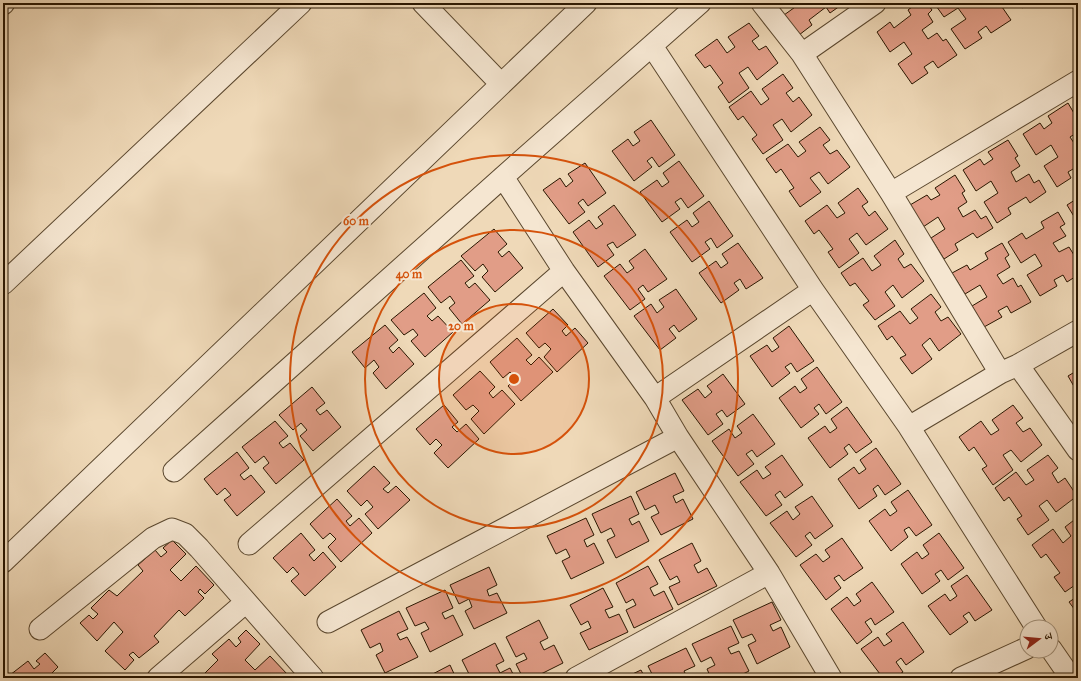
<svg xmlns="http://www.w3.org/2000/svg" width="1081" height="681" font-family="'IM FELL Great Primer','Noto Serif Devanagari',serif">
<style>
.building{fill:#e19d87;stroke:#291600}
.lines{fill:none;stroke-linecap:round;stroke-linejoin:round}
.minor-casing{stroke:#5a472e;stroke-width:23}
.minor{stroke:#f5e6d1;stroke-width:21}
.ring{fill:none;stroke:#d5520b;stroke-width:2}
.centre{fill:#d5520b;stroke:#f5e6d1;stroke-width:2}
.ring-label{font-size:12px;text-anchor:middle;font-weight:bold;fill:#d5520b;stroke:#f5e6d1;stroke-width:4;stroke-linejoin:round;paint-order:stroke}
</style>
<rect width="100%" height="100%" fill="#efd9b8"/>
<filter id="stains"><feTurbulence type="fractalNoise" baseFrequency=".005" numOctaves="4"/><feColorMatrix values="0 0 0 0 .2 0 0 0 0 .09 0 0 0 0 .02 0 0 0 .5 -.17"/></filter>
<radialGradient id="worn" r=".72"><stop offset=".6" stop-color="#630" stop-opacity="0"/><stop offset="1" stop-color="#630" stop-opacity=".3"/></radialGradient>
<path class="building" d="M797 3H844L830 13 826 7 809 20 812 25 799 35 784 15 798 5Z
M917 3H927L932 10 928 14 933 22 922 30 928 39 937 33 943 41 946 39 957 55 938 68 933 61 924 67 928 73 912 84 898 64 912 54 904 42 890 52 877 32 890 22 894 28 911 15 908 10Z
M934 3H980L981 4 983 3H995L997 6 1000 4 1011 20 991 33 986 26 978 32 982 38 965 49 951 29 966 19 958 8 944 17Z
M1018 3H1029L1022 8Z
M749 23 759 36 752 41 759 50 766 46 778 63 757 80 748 67 739 73 749 88 729 103 718 87 723 83 710 65 705 68 695 55 717 39 727 53 735 47 728 37Z
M783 74 793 88 786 93 793 102 799 97 812 115 791 132 782 119 773 125 783 140 763 154 752 139 757 135 743 116 738 120 729 107 751 91 761 105 769 99 762 89Z
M1068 103 1078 120 1075 122 1078 127V132L1070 137 1076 146 1078 145V166L1068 172 1071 178 1057 187 1044 166 1058 157 1051 145 1036 155 1023 134 1040 123 1044 129 1052 123 1048 116Z
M651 120 675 155 659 167 652 157 647 161 652 167 634 181 612 151 628 139 633 146 640 141 634 132Z
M820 127 830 140 823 145 830 154 837 150 850 167 828 184 819 172 810 178 821 192 800 207 789 191 794 188 781 169 776 173 766 159 788 144 798 157 806 151 799 142Z
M1008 140 1018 156 1015 158 1020 166 1011 172 1016 182 1029 174 1034 183 1039 180 1046 192 1030 203 1026 197 1008 208 1011 214 997 223 984 202 998 193 991 181 976 191 963 170 980 159 984 165 993 159 988 152Z
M679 161 704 196 688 208 681 198 675 202 680 209 662 222 640 192 657 180 662 187 669 182 663 173Z
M585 163 606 193 588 206 583 199 578 203 585 212 569 224 543 190 560 178 566 187 573 181 568 174Z
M955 175 965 191 962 193 967 202 958 208 963 217 975 210 981 219 986 216 993 228 977 238 973 233 955 244 958 250 944 259 931 238 945 229 938 217 923 227 910 205 927 195 931 200 940 195 935 188Z
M858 188 868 202 862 206 869 216 875 211 888 229 866 245 857 233 849 239 859 253 839 268 828 252 833 249 819 230 814 234 805 221 827 205 837 218 845 213 838 203Z
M1078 198V223L1067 205Z
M709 201 733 236 717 248 711 238 705 242 710 249 692 262 670 232 687 220 692 227 699 222 693 213Z
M614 205 636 235 617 248 613 242 607 245 614 255 598 267 573 232 589 220 596 229 603 224 598 217Z
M1058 212 1065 224 1060 227 1066 236 1053 243 1059 252 1069 247 1074 255 1077 253 1078 275 1067 282 1063 275 1054 280 1057 286 1040 296 1027 275 1042 266 1035 254 1021 263 1008 242 1022 233 1026 239 1044 228 1041 222Z
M494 229 507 244 498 252 502 257 509 251 523 268 495 292 482 277 488 271 483 264 475 271 461 256Z
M895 240 904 254 898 259 904 268 911 264 924 281 902 298 893 285 885 292 895 306 875 320 863 305 869 301 855 283 850 286 841 273 863 258 872 271 881 265 874 256Z
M738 243 763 278 746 289 740 279 734 283 739 290 721 303 699 273 716 261 721 268 728 263 722 254Z
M1002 243 1009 255 1005 258 1010 267 997 275 1003 284 1013 278 1018 287 1021 285 1031 302 1011 313 1007 306 998 311 1002 317 984 327 972 306 987 297 980 285 965 294 952 273 967 265 970 270 988 259 985 253Z
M645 249 667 279 648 292 643 285 638 289 645 299 630 310 604 276 620 264 627 273 634 268 629 261Z
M461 260 474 276 465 283 469 288 475 283 490 300 462 324 449 308 455 303 450 296 441 303 428 287Z
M676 289 697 319 679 332 674 325 669 329 676 338 660 350 634 316 651 304 657 313 664 307 659 300Z
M424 293 436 308 427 316 432 321 438 316 453 332 425 357 411 341 418 335 413 329 404 335 391 320Z
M931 294 941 307 935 312 941 321 948 317 961 334 939 351 930 338 922 345 932 359 912 374 900 358 906 355 892 336 887 340 878 326 900 311 910 324 918 318 911 309Z
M553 309 568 325 562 331 566 336 575 328 588 343 557 372 544 357 551 349 545 343 539 348 526 333Z
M385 325 398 340 389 348 393 353 399 347 414 364 386 389 373 373 379 367 374 360 365 368 352 352Z
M789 326 814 361 797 372 791 363 785 367 790 373 772 387 750 356 767 345 772 352 779 347 773 338Z
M517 338 532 355 526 360 531 365 539 357 553 372 521 401 508 386 516 378 510 372 503 378 490 362Z
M817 367 842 402 826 414 819 404 814 408 819 414 801 428 779 398 795 386 800 393 807 388 801 379Z
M1078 370V389L1076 390 1068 376Z
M480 371 495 387 489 393 493 398 502 390 515 404 484 434 471 419 479 411 473 405 466 410 453 395Z
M723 374 745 404 727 417 722 410 716 414 723 424 708 435 682 400 698 389 705 398 712 392 707 386Z
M312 387 325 403 316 410 320 415 327 410 341 427 313 451 300 436 307 430 301 423 293 430 279 415Z
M444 405 458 422 452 427 457 432 466 424 479 439 448 468 434 453 442 445 436 439 430 445 416 429Z
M1013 405 1023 418 1016 423 1023 432 1030 428 1042 445 1021 462 1011 450 1003 455 1013 470 993 485 982 469 987 466 974 447 969 451 959 437 981 421 991 435 999 430 992 420Z
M847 407 872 442 856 453 849 444 844 448 848 454 830 468 808 438 825 426 830 433 837 428 831 419Z
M753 414 775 444 757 457 752 450 746 454 754 464 738 476 712 441 729 429 735 438 742 433 737 426Z
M275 421 288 436 279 443 283 448 290 443 304 460 276 484 263 468 269 463 264 456 255 463 242 447Z
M876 448 901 484 885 495 878 485 873 489 877 496 859 509 838 479 854 467 859 474 866 469 860 460Z
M237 452 249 468 240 475 244 480 251 475 265 492 237 516 224 500 231 495 225 488 217 495 204 479Z
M782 455 803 485 785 498 780 491 775 495 782 505 766 516 740 482 757 470 763 479 771 474 765 467Z
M1048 455 1058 468 1052 473 1058 483 1065 478 1077 496 1056 512 1047 500 1039 506 1049 520 1028 535 1017 519 1022 516 1009 497 1004 501 995 488 1016 472 1026 485 1034 480 1027 470Z
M374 466 390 483 383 489 388 493 396 486 410 500 378 529 365 514 373 507 367 500 361 506 347 491Z
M675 473 684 491 673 496 676 503 683 499 693 519 661 535 651 517 659 513 655 505 645 510 636 492Z
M908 490 932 525 916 536 909 527 904 530 908 537 891 551 869 521 885 509 890 516 897 511 891 502Z
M631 496 639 514 629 519 632 525 639 521 649 541 616 558 607 540 615 536 611 528 601 533 592 514Z
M812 496 833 526 815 539 810 532 805 536 812 545 796 557 770 523 787 511 793 520 800 514 795 507Z
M337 499 352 516 346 521 350 526 359 518 372 533 341 562 328 547 336 539 330 533 323 539 310 524Z
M1078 517V561L1076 563 1078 566V583L1065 592 1054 577 1060 573 1046 554 1041 558 1032 545 1053 529 1063 543 1071 536 1065 527Z
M586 518 594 535 584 540 587 547 594 543 604 563 571 579 562 561 570 557 566 549 556 554 547 536Z
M301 533 315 550 309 555 314 561 323 552 336 567 305 596 291 581 299 574 293 567 287 573 273 558Z
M939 533 964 568 948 580 941 570 935 574 940 581 922 594 901 564 917 552 922 559 929 554 923 545Z
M842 538 863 568 844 581 839 575 834 578 841 588 826 600 800 565 816 554 823 562 830 557 825 550Z
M172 540 186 554 170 570 181 581 196 566 214 585 205 594 200 589 198 592 204 598 185 616 179 610 154 636 159 642 139 658 133 652 129 655 134 660 125 670 105 651 123 632 114 622 97 641 80 623 89 615 93 619 98 614 91 608 109 590 117 596 143 571 138 565 155 550 161 557 167 552 163 548Z
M692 543 701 561 694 565 698 573 707 568 717 586 678 605 669 587 680 582 677 576 670 580 659 560Z
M648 566 658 584 650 588 654 596 664 591 673 609 634 628 626 610 636 605 633 599 626 603 616 583Z
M489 567 497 585 487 590 489 596 497 593 507 613 474 629 465 611 472 607 469 599 459 604 450 585Z
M967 575 992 610 975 621 969 612 963 616 968 622 950 635 928 606 945 594 950 601 957 596 951 586Z
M872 582 894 612 875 625 871 618 865 622 872 632 857 644 831 609 847 597 854 606 861 601 856 594Z
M603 588 613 607 605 610 609 618 619 614 628 632 589 650 580 633 591 628 588 621 581 625 570 605Z
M445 590 453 608 442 613 445 619 453 615 463 635 430 652 421 633 429 629 425 622 415 626 406 608Z
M1078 596V614L1069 602Z
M772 602 781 620 770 625 773 631 781 627 790 647 757 664 748 645 756 641 752 634 742 638 733 620Z
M399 611 408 629 397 634 400 640 407 637 418 657 385 673 376 655 383 651 380 643 370 648 361 630Z
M539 620 548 638 540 642 544 650 554 645 563 663 533 678H523L516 664 527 659 524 653 516 657 506 637Z
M903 622 924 652 906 665 901 658 896 662 903 672 894 678H883L861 649 878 637 884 646 892 641 886 634Z
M731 626 739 643 728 648 731 654 739 651 749 671 735 678H711L707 669 715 665 711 657 701 662 692 644Z
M246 630 260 644 245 660 255 670 270 656 288 675 285 678H200L218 660 212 654 229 639 236 647 241 642 238 638Z
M495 643 504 661 496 665 500 673 510 668 515 678H481L480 676 476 678H471L462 660Z
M686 648 695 666 684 671 687 677 695 674 697 678H654L648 666Z
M45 653 58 667 47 678H12L10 675 28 661 34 669 40 664 36 661Z
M450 665 456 678H425Z
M641 670 645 678H624Z"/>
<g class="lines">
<g class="minor-casing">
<path id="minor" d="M423 3 501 84
M762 3 802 54 891 193 1000 373
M3 4 4 3
M652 46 813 290 909 427 1036 627
M802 54 875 3
M503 177 564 271 655 398 678 437 769 573 831 678
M891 193 1078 81
M3 284 301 3
M1018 365 1078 450
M655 398 813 290
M909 427 1000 373 1018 365 1078 331
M174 471 503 177 700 3
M249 544 564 271
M3 562 586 3
M328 622 678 437
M40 629 153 538 172 529 185 534 199 548 313 678
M1051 649 1071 678
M158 678 246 602
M576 678 769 573
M961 678 1027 648"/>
</g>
<use href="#minor" class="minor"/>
</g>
<circle cx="514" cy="379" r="75" fill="#d5520b" fill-opacity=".12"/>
<g class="ring">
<circle cx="514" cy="379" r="75"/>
<circle cx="514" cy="379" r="149"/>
<circle cx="514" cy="379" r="224"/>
</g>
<circle cx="514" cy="379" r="6" class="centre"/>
<g class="ring-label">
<text x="356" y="225">60 m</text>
<text x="409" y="278">40 m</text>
<text x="461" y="330">20 m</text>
</g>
<rect width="1081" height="681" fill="none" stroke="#efd9b8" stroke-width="16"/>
<rect x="4" y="4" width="1073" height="673" fill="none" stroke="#291600" stroke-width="2"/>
<rect x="8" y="8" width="1065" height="665" fill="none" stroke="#291600"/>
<g transform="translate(1039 639) rotate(74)"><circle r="19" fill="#f5e6d1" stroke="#a3937d"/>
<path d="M0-3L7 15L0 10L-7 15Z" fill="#8f2418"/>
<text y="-6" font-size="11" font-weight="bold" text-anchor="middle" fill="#291600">उ</text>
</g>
<rect width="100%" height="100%" filter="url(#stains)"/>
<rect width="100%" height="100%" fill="url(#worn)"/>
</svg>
